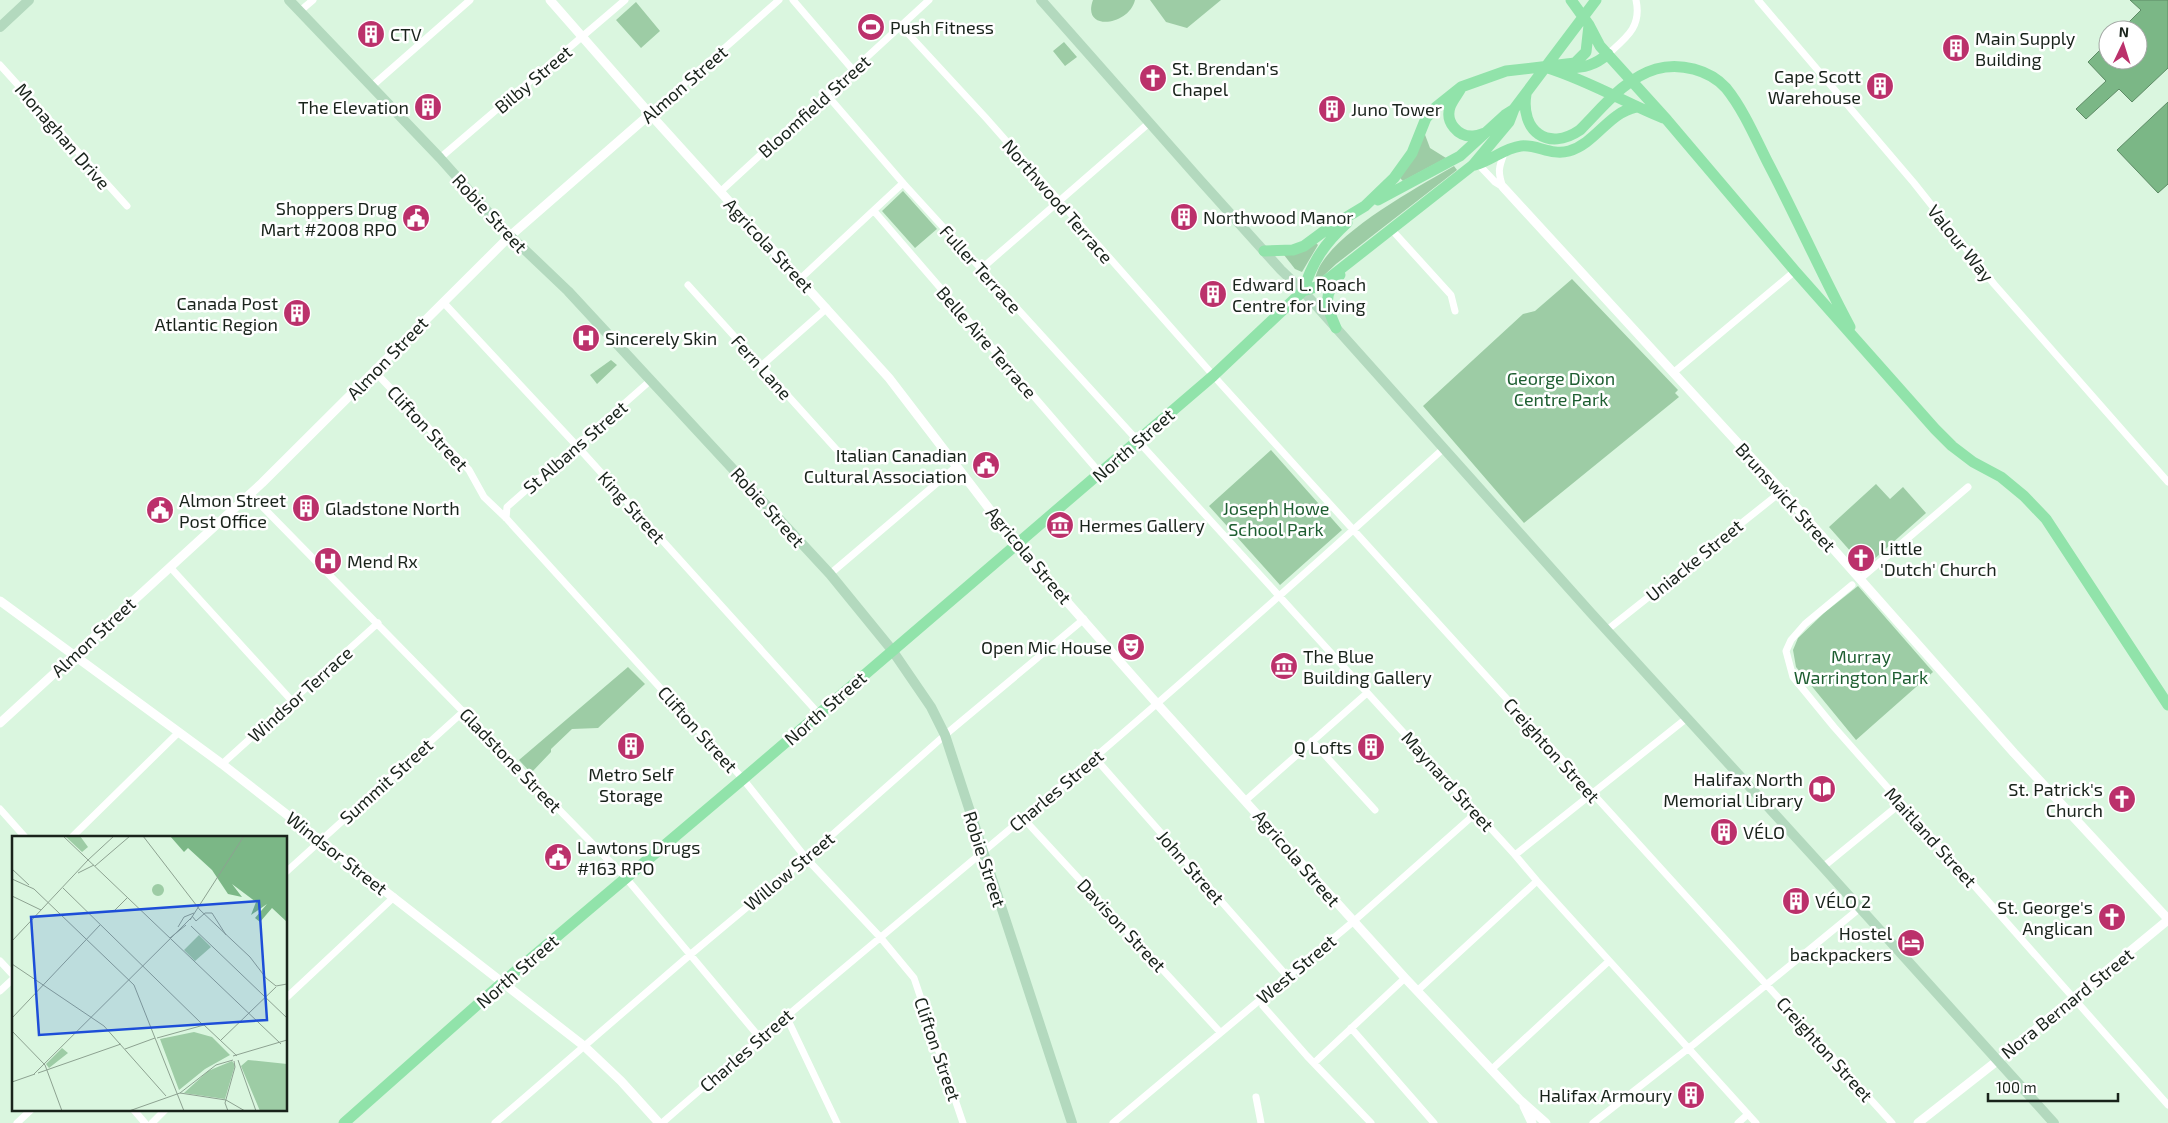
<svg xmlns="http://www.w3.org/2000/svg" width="2168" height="1123" font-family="'Exo 2',sans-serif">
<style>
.green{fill:#9dcca5}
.water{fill:#7bb786;stroke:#5e8b66}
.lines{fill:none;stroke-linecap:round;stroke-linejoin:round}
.minor{stroke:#fff;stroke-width:7}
.tertiary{stroke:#fff;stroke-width:9}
.secondary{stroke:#b3d9be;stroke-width:10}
.primary{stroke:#91e3aa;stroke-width:11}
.labels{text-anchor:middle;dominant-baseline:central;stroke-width:5;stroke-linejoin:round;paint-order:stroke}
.poi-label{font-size:18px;fill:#19231b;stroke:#fff;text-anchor:start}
.street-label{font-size:18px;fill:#19231b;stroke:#fff}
.park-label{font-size:18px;fill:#1e5e31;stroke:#fff}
.inset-road{fill:none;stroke:#8da291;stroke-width:1}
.view{fill:#1d4ed8;fill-opacity:0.15;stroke:#1d4ed8;stroke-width:2.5}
.inset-edge{fill:none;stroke:#19231b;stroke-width:2.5}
</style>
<rect width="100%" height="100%" fill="#daf6df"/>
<path class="green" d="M1093 0H1135C1129 26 1081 32 1093 0Z
M1150 0H1221L1187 28 1166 22Z
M636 2 660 31 641 48 616 20Z
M1064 42 1077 57 1065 66 1053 51Z
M1424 132 1430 148 1446 158 1403 181 1400 178Z
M1454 166 1457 170 1336 264 1318 281H1315C1318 240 1420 186 1454 166Z
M903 191 937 229 915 248 882 211Z
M1316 243 1318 245 1302 272 1295 269 1284 255Z
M1572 279 1678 390 1675 393 1679 397 1524 523 1423 406 1523 314 1535 311Z
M611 360 617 365 597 384 590 375Z
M1271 450 1342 530 1280 585 1209 506Z
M1876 484 1890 499 1903 487 1926 513 1872 561 1859 547 1852 553 1829 527Z
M1858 586 1933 672 1856 740 1796 667 1793 650 1798 638 1824 613Z
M628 667 645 684 598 728 572 729 551 749V752L531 773 519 760Z"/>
<path class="water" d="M2130 0H2168V68L2132 102 2119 89 2086 119 2076 109 2106 81 2088 62 2108 42V60H2138V30H2121L2141 10Z
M2168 102V184L2158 193 2117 150Z"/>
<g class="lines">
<path class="minor" d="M793 0 853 70
M1758 0 1914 183 1994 284 2168 482
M300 11 313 0
M902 27 986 118 1220 383 1892 1123
M1608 54C1626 38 1642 27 1636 0
M0 65 127 206
M372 86 470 0
M827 95 903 183 1515 855 1537 881 1756 1123
M650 114 779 0
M440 158 625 0
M1478 164 1495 182 1503 187
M1503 187C1497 171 1499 167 1505 151
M720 192 929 0
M874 211 1100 473
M1392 230 1451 295 1455 311
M981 269 1149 123
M800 279 903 183
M688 285 836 449
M443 302 577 446 819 714
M761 366 827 308
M375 372 469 470 484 497 506 518 743 779 806 858 880 937 914 978 963 1123
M1673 373 1795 271
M250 494 626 878 760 1038
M506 518 507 507 651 380
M170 567 292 701
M830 574 957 466
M1860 579 1968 487
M1852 585 1805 624 1791 640 1786 651 1793 677 1834 727 2168 1105
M1607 630 1782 491
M1312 741 1375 810
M1095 758 1287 976
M222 764 378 623
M1246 800 1367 693
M0 809 25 837
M1023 818 1220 1032
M72 837 179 732
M1515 855 1687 718
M1823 867 1901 803
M286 872 464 711
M0 961 14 976
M0 991 14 978
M1417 991 1537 881
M286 998 394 897
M1263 1006 1307 1056 1371 1123
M786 1016 837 1123
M1351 1028 1434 1123
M1314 1063 1405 978
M1492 1069 1609 961
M1256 1097 1261 1123
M133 1109 145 1123
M17 1123 32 1109
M152 1123 166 1109
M495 1123 691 954 806 858 945 735 1084 619
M662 1123C804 999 950 881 1094 758 1212 657 1328 553 1443 449
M1113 1123 1354 921 1476 813
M1593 1123 1694 1044 1860 908
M1738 1123 1748 1114"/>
<path class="tertiary" d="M550 0 650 114 889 378 1017 545 1151 697 1405 978 1520 1100 1546 1123
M1503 187 1782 491 2014 753 2168 919
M0 601 222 764 584 1046 621 1081 659 1123
M0 723 262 483 510 236 650 114
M1524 1106 1532 1123
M1918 1123 1997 1061 2168 920"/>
<path class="secondary" d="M289 0 440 158 505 231 568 291 830 574 892 650 931 707 945 735 1072 1123
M1041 0 1200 180 1281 270 1303 291 1591 613 1823 867 2054 1123
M0 27 29 0"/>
<path class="primary" d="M1571 0 1589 25 1600 46 1667 120 1795 271 1935 429 1952 446 1973 462 2001 477 2024 496 2046 519 2168 705
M1548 68C1589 81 1624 102 1663 118
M1568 68C1584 68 1595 65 1608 54
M1460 90C1457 95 1452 101 1450 107 1445 122 1458 137 1473 136 1477 136 1482 134 1485 133
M1526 94C1520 131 1548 152 1580 130 1602 108 1625 78 1656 69 1680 62 1710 70 1726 88 1743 109 1755 137 1767 161 1796 216 1821 273 1850 327
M1475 165C1491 161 1504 148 1521 146 1537 144 1551 156 1569 151 1596 143 1608 113 1636 107
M1378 200 1460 156 1505 115 1513 110
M1264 251 1293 250 1304 246 1327 229 1365 206 1394 178 1412 153 1426 118 1436 107 1461 87 1506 71 1575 63 1586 52 1589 25
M1303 291C1313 261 1324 244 1347 223
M1336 328C1326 305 1322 296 1340 275
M344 1123 503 982 743 779 1213 376 1303 291 1319 286 1473 165 1509 122 1514 109 1596 0"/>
</g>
<defs>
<g id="stadium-disc" transform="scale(1.4375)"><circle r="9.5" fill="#bb316b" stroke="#fff"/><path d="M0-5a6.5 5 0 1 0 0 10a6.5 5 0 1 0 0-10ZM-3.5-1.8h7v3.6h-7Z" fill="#fff"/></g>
<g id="building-disc" transform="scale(1.4375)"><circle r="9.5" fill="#bb316b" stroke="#fff"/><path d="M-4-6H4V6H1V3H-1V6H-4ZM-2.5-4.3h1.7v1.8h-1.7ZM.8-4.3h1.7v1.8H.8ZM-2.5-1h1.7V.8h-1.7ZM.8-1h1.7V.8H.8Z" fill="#fff"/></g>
<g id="church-disc" transform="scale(1.4375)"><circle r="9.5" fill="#bb316b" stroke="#fff"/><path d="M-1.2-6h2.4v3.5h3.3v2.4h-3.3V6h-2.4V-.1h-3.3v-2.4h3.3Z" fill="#fff"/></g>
<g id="civic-disc" transform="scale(1.4375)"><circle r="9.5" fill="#bb316b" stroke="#fff"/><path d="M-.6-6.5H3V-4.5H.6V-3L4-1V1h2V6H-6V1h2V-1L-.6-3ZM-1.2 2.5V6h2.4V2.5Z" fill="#fff"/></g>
<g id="hospital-disc" transform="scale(1.4375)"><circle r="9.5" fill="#bb316b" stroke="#fff"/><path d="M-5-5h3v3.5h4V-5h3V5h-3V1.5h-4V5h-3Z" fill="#fff"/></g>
<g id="museum-disc" transform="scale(1.4375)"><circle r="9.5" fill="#bb316b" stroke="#fff"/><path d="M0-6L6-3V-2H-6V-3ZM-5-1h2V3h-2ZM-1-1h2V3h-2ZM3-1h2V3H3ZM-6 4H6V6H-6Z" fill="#fff"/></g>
<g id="theatre-disc" transform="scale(1.4375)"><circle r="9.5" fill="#bb316b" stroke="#fff"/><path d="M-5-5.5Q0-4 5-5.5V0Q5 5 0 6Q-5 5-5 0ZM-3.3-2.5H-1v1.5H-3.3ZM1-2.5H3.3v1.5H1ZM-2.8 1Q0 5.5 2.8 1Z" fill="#fff"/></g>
<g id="library-disc" transform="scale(1.4375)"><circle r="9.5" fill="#bb316b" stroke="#fff"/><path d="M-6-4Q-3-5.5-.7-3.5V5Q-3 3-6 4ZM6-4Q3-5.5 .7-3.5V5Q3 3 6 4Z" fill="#fff"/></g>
<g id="hotel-disc" transform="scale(1.4375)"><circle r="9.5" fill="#bb316b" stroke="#fff"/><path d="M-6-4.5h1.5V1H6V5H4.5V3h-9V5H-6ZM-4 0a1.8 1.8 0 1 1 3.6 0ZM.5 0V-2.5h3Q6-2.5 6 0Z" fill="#fff"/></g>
</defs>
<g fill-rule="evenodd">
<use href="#stadium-disc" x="871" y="27"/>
<use href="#building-disc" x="371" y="34"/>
<use href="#building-disc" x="1956" y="48"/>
<use href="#church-disc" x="1153" y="78"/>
<use href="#building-disc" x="1880" y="86"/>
<use href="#building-disc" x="428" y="107"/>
<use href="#building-disc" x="1332" y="109"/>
<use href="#building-disc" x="1184" y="217"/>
<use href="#civic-disc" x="416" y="218"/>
<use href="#building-disc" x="1213" y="294"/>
<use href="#building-disc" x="297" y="313"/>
<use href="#hospital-disc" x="586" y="338"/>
<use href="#civic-disc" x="986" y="465"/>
<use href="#building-disc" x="306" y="508"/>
<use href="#civic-disc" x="160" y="510"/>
<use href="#museum-disc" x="1060" y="525"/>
<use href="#church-disc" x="1861" y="558"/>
<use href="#hospital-disc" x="328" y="561"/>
<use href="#theatre-disc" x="1131" y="647"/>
<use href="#museum-disc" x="1284" y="666"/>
<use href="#building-disc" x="631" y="746"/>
<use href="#building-disc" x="1371" y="747"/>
<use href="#library-disc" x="1822" y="789"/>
<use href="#church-disc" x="2122" y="799"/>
<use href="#building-disc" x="1724" y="832"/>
<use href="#civic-disc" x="558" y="857"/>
<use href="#building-disc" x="1796" y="901"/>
<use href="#church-disc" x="2112" y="917"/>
<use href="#hotel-disc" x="1911" y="943"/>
<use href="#building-disc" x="1691" y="1095"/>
</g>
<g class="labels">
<g class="poi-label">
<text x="890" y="27">Push Fitness</text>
<text x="390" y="34">CTV</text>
<text x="1975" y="38">Main Supply<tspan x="1975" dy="21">Building</tspan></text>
<text x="1172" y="68">St. Brendan's<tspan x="1172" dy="21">Chapel</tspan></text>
<text x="1861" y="76" text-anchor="end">Cape Scott<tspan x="1861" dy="21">Warehouse</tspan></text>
<text x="409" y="107" text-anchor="end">The Elevation</text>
<text x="1351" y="109">Juno Tower</text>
<text x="397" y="208" text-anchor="end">Shoppers Drug<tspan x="397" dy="21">Mart #2008 RPO</tspan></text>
<text x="1203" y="217">Northwood Manor</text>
<text x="1232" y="284">Edward L. Roach<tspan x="1232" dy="21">Centre for Living</tspan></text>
<text x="278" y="303" text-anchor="end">Canada Post<tspan x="278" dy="21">Atlantic Region</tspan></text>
<text x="605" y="338">Sincerely Skin</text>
<text x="967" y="455" text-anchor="end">Italian Canadian<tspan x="967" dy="21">Cultural Association</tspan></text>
<text x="179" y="500">Almon Street<tspan x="179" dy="21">Post Office</tspan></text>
<text x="325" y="508">Gladstone North</text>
<text x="1079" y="525">Hermes Gallery</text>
<text x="1880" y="548">Little<tspan x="1880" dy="21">'Dutch' Church</tspan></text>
<text x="347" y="561">Mend Rx</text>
<text x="1112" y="647" text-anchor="end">Open Mic House</text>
<text x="1303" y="656">The Blue<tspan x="1303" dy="21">Building Gallery</tspan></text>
<text x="1352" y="747" text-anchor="end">Q Lofts</text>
<text x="631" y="774" text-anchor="middle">Metro Self<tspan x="631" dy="21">Storage</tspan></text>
<text x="1803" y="779" text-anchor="end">Halifax North<tspan x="1803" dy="21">Memorial Library</tspan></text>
<text x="2103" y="789" text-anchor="end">St. Patrick's<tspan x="2103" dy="21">Church</tspan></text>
<text x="1743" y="832">VÉLO</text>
<text x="577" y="847">Lawtons Drugs<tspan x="577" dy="21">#163 RPO</tspan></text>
<text x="1815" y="901">VÉLO 2</text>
<text x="2093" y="907" text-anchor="end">St. George's<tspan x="2093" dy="21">Anglican</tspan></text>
<text x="1892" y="933" text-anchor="end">Hostel<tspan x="1892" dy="21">backpackers</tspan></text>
<text x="1672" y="1095" text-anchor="end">Halifax Armoury</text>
</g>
<g class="street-label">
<text transform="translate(533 79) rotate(-40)">Bilby Street</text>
<text transform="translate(684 84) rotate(-41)">Almon Street</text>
<text transform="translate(814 106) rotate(-42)">Bloomfield Street</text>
<text transform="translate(63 136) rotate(49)">Monaghan Drive</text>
<text transform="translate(1058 201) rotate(49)">Northwood Terrace</text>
<text transform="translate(490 213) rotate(47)">Robie Street</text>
<text transform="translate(1961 243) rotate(51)">Valour Way</text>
<text transform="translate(769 245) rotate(47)">Agricola Street</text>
<text transform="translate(981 269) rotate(48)">Fuller Terrace</text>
<text transform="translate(987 342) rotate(49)">Belle Aire Terrace</text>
<text transform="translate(387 358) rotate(-46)">Almon Street</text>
<text transform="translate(762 367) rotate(48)">Fern Lane</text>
<text transform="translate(428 428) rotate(47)">Clifton Street</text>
<text transform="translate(1133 445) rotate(-41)">North Street</text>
<text transform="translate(575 447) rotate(-41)">St Albans Street</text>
<text transform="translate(1786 497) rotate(48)">Brunswick Street</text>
<text transform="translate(632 507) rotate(48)">King Street</text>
<text transform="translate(768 507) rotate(48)">Robie Street</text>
<text transform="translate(1029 555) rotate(50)">Agricola Street</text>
<text transform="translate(1694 560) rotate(-39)">Uniacke Street</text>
<text transform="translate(93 637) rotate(-43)">Almon Street</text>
<text transform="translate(300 694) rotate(-42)">Windsor Terrace</text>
<text transform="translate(825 708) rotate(-41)">North Street</text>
<text transform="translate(698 729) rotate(48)">Clifton Street</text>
<text transform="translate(1552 750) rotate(48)">Creighton Street</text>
<text transform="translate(511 760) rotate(46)">Gladstone Street</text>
<text transform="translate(386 781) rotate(-42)">Summit Street</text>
<text transform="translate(1448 781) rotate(48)">Maynard Street</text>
<text transform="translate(1056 790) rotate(-40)">Charles Street</text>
<text transform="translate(1931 837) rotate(48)">Maitland Street</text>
<text transform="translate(337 853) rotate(38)">Windsor Street</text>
<text transform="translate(1297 858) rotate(49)">Agricola Street</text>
<text transform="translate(985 859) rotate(72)">Robie Street</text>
<text transform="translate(1191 867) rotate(49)">John Street</text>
<text transform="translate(789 871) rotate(-40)">Willow Street</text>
<text transform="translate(1122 925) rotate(47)">Davison Street</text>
<text transform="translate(1296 969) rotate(-40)">West Street</text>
<text transform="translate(517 971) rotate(-41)">North Street</text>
<text transform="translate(2067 1003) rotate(-39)">Nora Bernard Street</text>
<text transform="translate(938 1049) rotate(71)">Clifton Street</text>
<text transform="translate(1825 1049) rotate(48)">Creighton Street</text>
<text transform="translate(746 1050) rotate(-41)">Charles Street</text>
</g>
<g class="park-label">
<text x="1561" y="378">George Dixon<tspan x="1561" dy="21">Centre Park</tspan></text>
<text x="1276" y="508">Joseph Howe<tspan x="1276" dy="21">School Park</tspan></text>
<text x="1861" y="656">Murray<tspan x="1861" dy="21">Warrington Park</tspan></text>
</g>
</g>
<g transform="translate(12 836)">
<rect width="275" height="275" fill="#daf6df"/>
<path d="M53 0H68L76 11 70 16ZM140 54a6 6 0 1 1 12 0a6 6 0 1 1-12 0ZM187 99 199 111 183 125 172 114ZM182 196 200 201 218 219 193 233 167 254 148 203ZM50 212 56 217 37 232 34 228ZM236 224 275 228V275H248L229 230ZM220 225 223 229 213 263 172 257 196 235Z" fill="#9dcca5"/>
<path d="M158 0H275V86L260 72 248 86 243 82 255 68 239 79 244 66 220 48 230 61 216 58 200 34 176 12 172 16Z" fill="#7bb786"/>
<path class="inset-road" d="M51 0 269 208M131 0 188 74 238 121 254 142 264 150 275 148M76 24 102 0M83 30 118 0M0 33 17 49M66 37 82 29M0 43 22 53 122 149 172 275M51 52 190 188M0 60 29 74M102 75 115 62M180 80 184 85 193 77H200L214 99M178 84 232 0M179 90 275 182M166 91 172 81 182 77M158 102 174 89M0 105 76 24M0 128 92 190 154 260M0 182 88 89M0 195 33 229 50 275M145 202 192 189 225 220M209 204 264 151M113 213 143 202M221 220 275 204M226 224 244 275M26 237 109 208M21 239 179 82M0 246 23 238M168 257 214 264 233 275M117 275 168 257 204 229 221 224M216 275 213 267 223 231 222 225"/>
<path class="view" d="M247 65 255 184 27 199 19 81Z"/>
<rect width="275" height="275" class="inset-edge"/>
</g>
<g transform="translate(2123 45) rotate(4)"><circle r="24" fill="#ffffff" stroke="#a3a7a4"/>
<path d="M0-4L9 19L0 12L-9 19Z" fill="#bb316b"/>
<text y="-8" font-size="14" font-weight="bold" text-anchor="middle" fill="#19231b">N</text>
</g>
<path d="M1988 1093v8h130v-8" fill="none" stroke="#19231b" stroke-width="2.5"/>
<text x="1996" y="1093" font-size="15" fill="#19231b" stroke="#ffffff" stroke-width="4" paint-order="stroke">100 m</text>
</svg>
